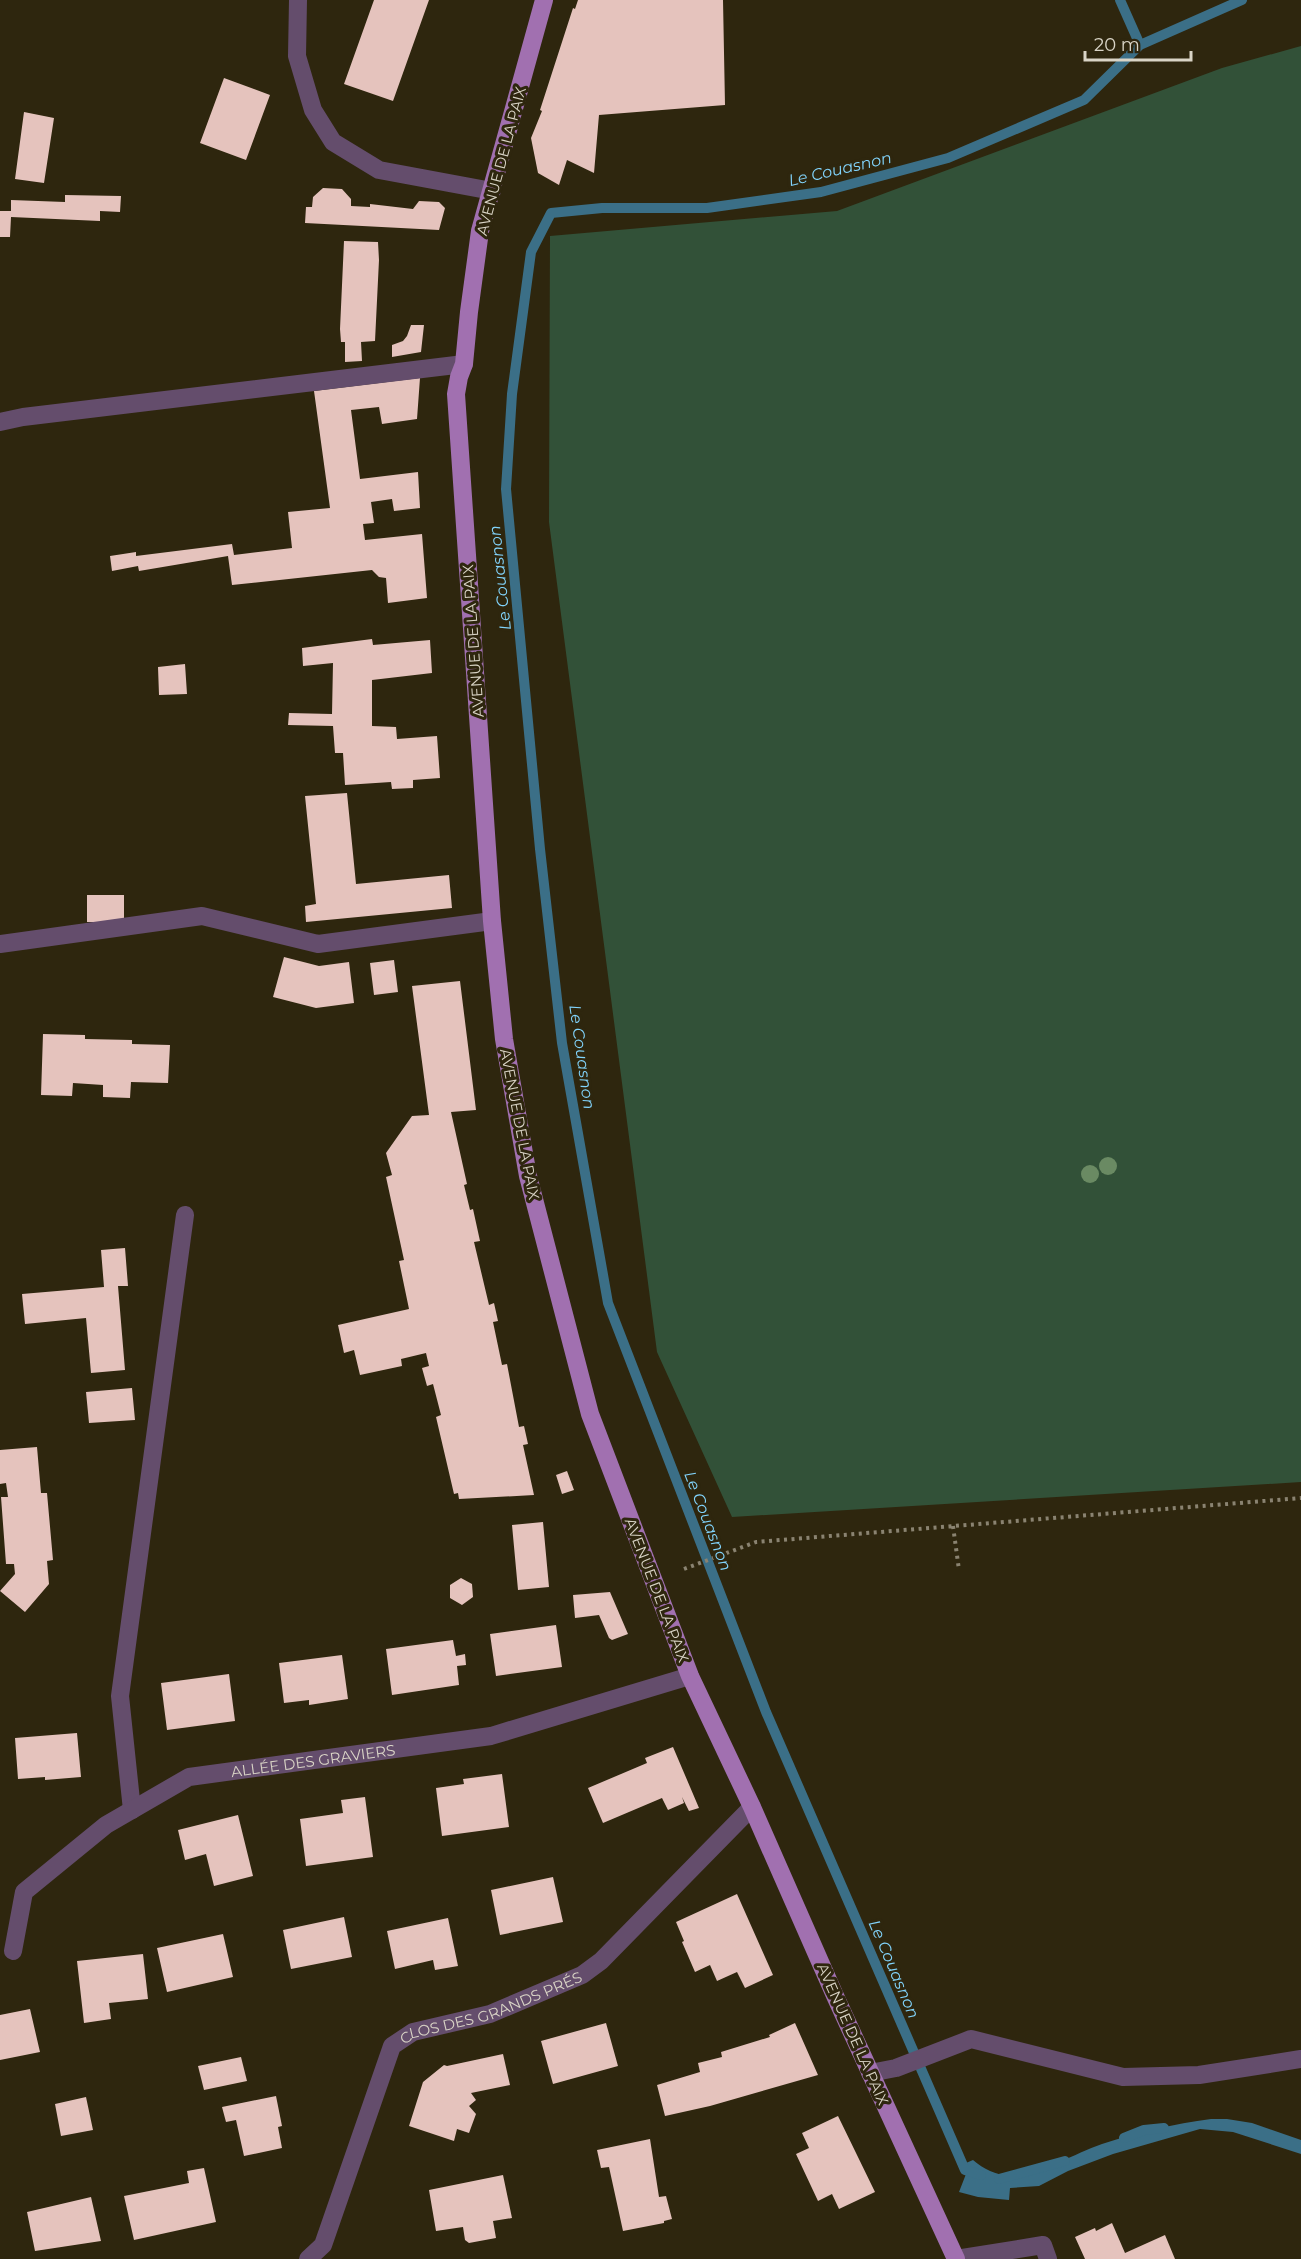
<svg xmlns="http://www.w3.org/2000/svg" width="1301" height="2259" font-family="Montserrat,sans-serif">
<style>
.green{fill:#325138}
.water{fill:#3b6f87}
.lines{fill:none;stroke-linecap:round;stroke-linejoin:round}
.stream{stroke:#3b6f87;stroke-width:10}
.building{fill:#e5c3bd}
.path{stroke:#8a8371;stroke-width:4;stroke-dasharray:3 4.5;stroke-linecap:butt}
.minor{stroke:#644d6c;stroke-width:18}
.major{stroke:#a170b0;stroke-width:18}
.tree{fill:#6a8a63}
.labels{text-anchor:middle;dominant-baseline:central;stroke-width:6;stroke-linejoin:round;paint-order:stroke}
.street-label{font-size:15px;fill:#d9d4c6;stroke:#2e260e}
.water-label{font-size:16px;font-style:italic;fill:#82d4fc;stroke:#2e260e}
</style>
<rect width="100%" height="100%" fill="#2e260e"/>
<path class="green" d="M1301 46V1482L732 1517 657 1352 549 522 550 236 837 211 1222 68Z"/>
<path class="water" d="M1211 2119H1227L1252 2123 1301 2140V2154L1233 2132 1200 2129 1113 2154 1068 2171 1039 2186 1010 2188 1009 2200 978 2197 959 2192 966 2174 970 2169 966 2163 973 2160C985 2170 999 2177 1015 2175 1046 2172 1073 2154 1102 2144 1138 2132 1174 2124 1211 2119Z"/>
<g class="lines">
<path class="stream" d="M1120 0 1140 45
M1124 2138 1144 2130 1164 2128
M981 2175 965 2170 766 1712 608 1303 562 1043 540 849 506 489 512 394 531 252 551 213 602 208H707L821 192 948 158 1084 100 1140 45 1242 0
M999 2179 1065 2161"/>
</g>
<path class="building" d="M374 0H429L393 101 344 84Z
M578 0H723L725 105 599 115 594 173 567 160 559 185 538 173 531 138 542 111 540 110 573 8 575 9Z
M224 78 270 95 246 160 200 143Z
M24 112 54 118 44 183 15 179Z
M323 188 342 189 351 199V206L370 207V204L413 209 419 201 439 202 445 208 439 230 305 223 306 207H312L313 197Z
M65 195 121 196 120 212 100 211V221L11 217 10 237H0V211H11V200L65 202Z
M344 241 378 242 379 260 375 341 361 342 362 361 345 362V342H341L340 329Z
M411 325H424L421 352 392 357V345L403 341 407 336Z
M420 378 417 419 382 424 379 407 351 410 360 479 418 472 420 508 394 511 392 499 371 502 374 523 363 524 365 540 422 534 427 598 388 603 386 578 379 577 372 570 232 585 228 556 139 571 138 566 112 571 110 556 136 552V556L232 544 234 555 292 548 288 512 330 508 314 391Z
M372 639 373 645 430 640 432 673 372 680V726L396 727 397 739 437 736 440 778 413 780V788L392 789 391 782 345 785 343 753H335L333 726 288 725 289 713 332 714 333 663 303 666 302 648Z
M185 664 187 694 159 695 158 667Z
M347 793 356 884 449 875 452 908 306 922 305 906 316 904 305 796Z
M87 895H124V922H87Z
M284 957 319 966 349 962 354 1003 316 1008 273 997Z
M394 960 398 992 374 995 370 963Z
M460 981 476 1110 451 1112 467 1184 464 1185 470 1210 473 1209 480 1241 474 1242 489 1305 494 1303 498 1321 493 1322 502 1365 507 1364 519 1427 524 1426 528 1444 523 1445 534 1495 459 1499 458 1493 454 1494 436 1417 441 1415 433 1384 427 1386 422 1368 429 1366 426 1353 401 1359 402 1366 360 1375 354 1350 344 1353 338 1325 409 1309 399 1261 404 1260 386 1177 392 1175 386 1153 412 1116 429 1115 412 986Z
M43 1034 85 1035V1039L132 1040V1044L170 1045 168 1083 131 1082 130 1098 103 1097V1085L73 1083 72 1096 41 1095Z
M125 1248 128 1286H118L125 1370 91 1373 86 1318 25 1324 22 1294 104 1287 101 1250Z
M132 1388 135 1420 89 1423 86 1392Z
M37 1447 41 1493H47L53 1560 47 1561 49 1584 25 1612 0 1591 15 1574 14 1564H6L1 1497H8L6 1483 0 1484V1450Z
M567 1471 574 1490 562 1494 556 1475Z
M543 1522 549 1587 518 1590 512 1525Z
M461 1578 472 1584 473 1597 462 1605 450 1598V1585Z
M610 1592 628 1634 612 1640 609 1638 599 1615 575 1618 573 1595Z
M556 1625 562 1667 496 1676 490 1634Z
M453 1640 456 1656 465 1654 466 1665 457 1666 459 1685 392 1695 386 1649Z
M342 1655 348 1699 309 1705V1700L284 1703 279 1663Z
M229 1674 235 1721 167 1730 161 1683Z
M77 1733 81 1777 45 1780V1777L18 1779 15 1738Z
M673 1747 699 1808 689 1811 682 1797 684 1803 668 1810 662 1798 603 1823 588 1788 647 1763 645 1758Z
M502 1774 509 1827 442 1836 436 1788 464 1784 463 1779Z
M365 1797 373 1857 306 1866 300 1819 343 1813 341 1800Z
M238 1815 253 1876 214 1886 206 1854 185 1860 178 1830Z
M553 1877 563 1922 500 1935 491 1890Z
M737 1894 773 1975 745 1988 737 1972 717 1981 710 1965 695 1972 682 1942 684 1941 676 1922Z
M344 1917 352 1957 291 1969 283 1930Z
M448 1918 458 1966 435 1970 433 1960 395 1969 387 1931Z
M223 1934 233 1977 167 1992 157 1948Z
M143 1954 148 1999 109 2003 111 2019 84 2023 77 1961Z
M30 2009 40 2052 0 2060V2015Z
M606 2023 618 2066 553 2084 541 2041Z
M795 2023 818 2075 710 2106 665 2116 657 2085 700 2072 698 2063 722 2057 721 2052 770 2037 769 2035Z
M503 2054 510 2085 471 2093 476 2100 469 2106 476 2114 469 2133 457 2129 454 2141 409 2126 423 2082 444 2065 447 2066Z
M241 2057 247 2081 204 2090 198 2066Z
M276 2096 282 2126 278 2127 282 2148 244 2156 236 2120 226 2122 222 2107Z
M86 2097 93 2130 61 2136 55 2104Z
M838 2116 875 2192 839 2209 832 2194 818 2201 796 2154 809 2148 802 2133Z
M650 2139 659 2197 666 2196 672 2219 664 2221V2223L623 2231 609 2167 601 2168 597 2150Z
M204 2168 216 2222 134 2240 124 2196 189 2183 187 2171Z
M503 2175 512 2218 493 2221 496 2238 469 2243 465 2240 463 2227 436 2231 429 2190Z
M91 2197 101 2241 35 2251 27 2212Z
M1112 2223 1125 2253 1165 2235 1175 2259H1085L1075 2237 1095 2228 1096 2231Z"/>
<g class="lines">
<path class="path" d="M953 1526 959 1570
M684 1569 756 1542 1301 1498"/>
<g class="minor">
<path d="M298 0 297 56 313 110 333 142 379 170 492 191"/>
<path d="M0 422 23 417 464 364"/>
<path d="M0 944 202 916 318 944 492 921"/>
<path d="M132 1810 120 1696 185 1215"/>
<path id="s1" d="M13 1951 24 1892 106 1825 189 1777 491 1736 690 1676"/>
<path d="M870 2073 896 2068 971 2039 1123 2077 1199 2075 1301 2059"/>
<path id="s2" d="M308 2259 323 2245 392 2046 413 2032 490 2014 582 1975 601 1961 752 1807"/>
<path d="M956 2259 1043 2245 1048 2259"/>
</g>
<path class="major" d="M544 0 480 231 469 312 464 364 459 377 456 394 492 921 504 1039 528 1176 590 1414 690 1676 752 1807 836 1998 956 2259"/>
</g>
<g class="tree">
<circle cx="1108" cy="1166" r="9"/>
<circle cx="1090" cy="1174" r="9"/>
</g>
<g class="labels">
<g class="street-label">
<text transform="translate(501 161) rotate(-75)">AVENUE DE LA PAIX</text>
<text transform="translate(473 641) rotate(-94)">AVENUE DE LA PAIX</text>
<text transform="translate(520 1124) rotate(79)">AVENUE DE LA PAIX</text>
<text transform="translate(657 1590) rotate(69)">AVENUE DE LA PAIX</text>
<text stroke="none"><textPath href="#s1" startOffset="387">ALLÉE DES GRAVIERS</textPath></text>
<text stroke="none"><textPath href="#s2" startOffset="338">CLOS DES GRANDS PRÉS</textPath></text>
<text transform="translate(853 2034) rotate(66)">AVENUE DE LA PAIX</text>
</g>
<g class="water-label">
<text transform="translate(840 169) rotate(-13)">Le Couasnon</text>
<text transform="translate(500 578) rotate(-96)">Le Couasnon</text>
<text transform="translate(582 1057) rotate(82)">Le Couasnon</text>
<text transform="translate(708 1521) rotate(69)">Le Couasnon</text>
<text transform="translate(894 1969) rotate(67)">Le Couasnon</text>
</g>
</g>
<path d="M1085 51v9h106v-9" fill="none" stroke="#d9d4c6" stroke-width="3"/>
<text x="1094" y="51" font-size="18" fill="#d9d4c6" stroke="#2e260e" stroke-width="4.5" paint-order="stroke">20 m</text>
</svg>
